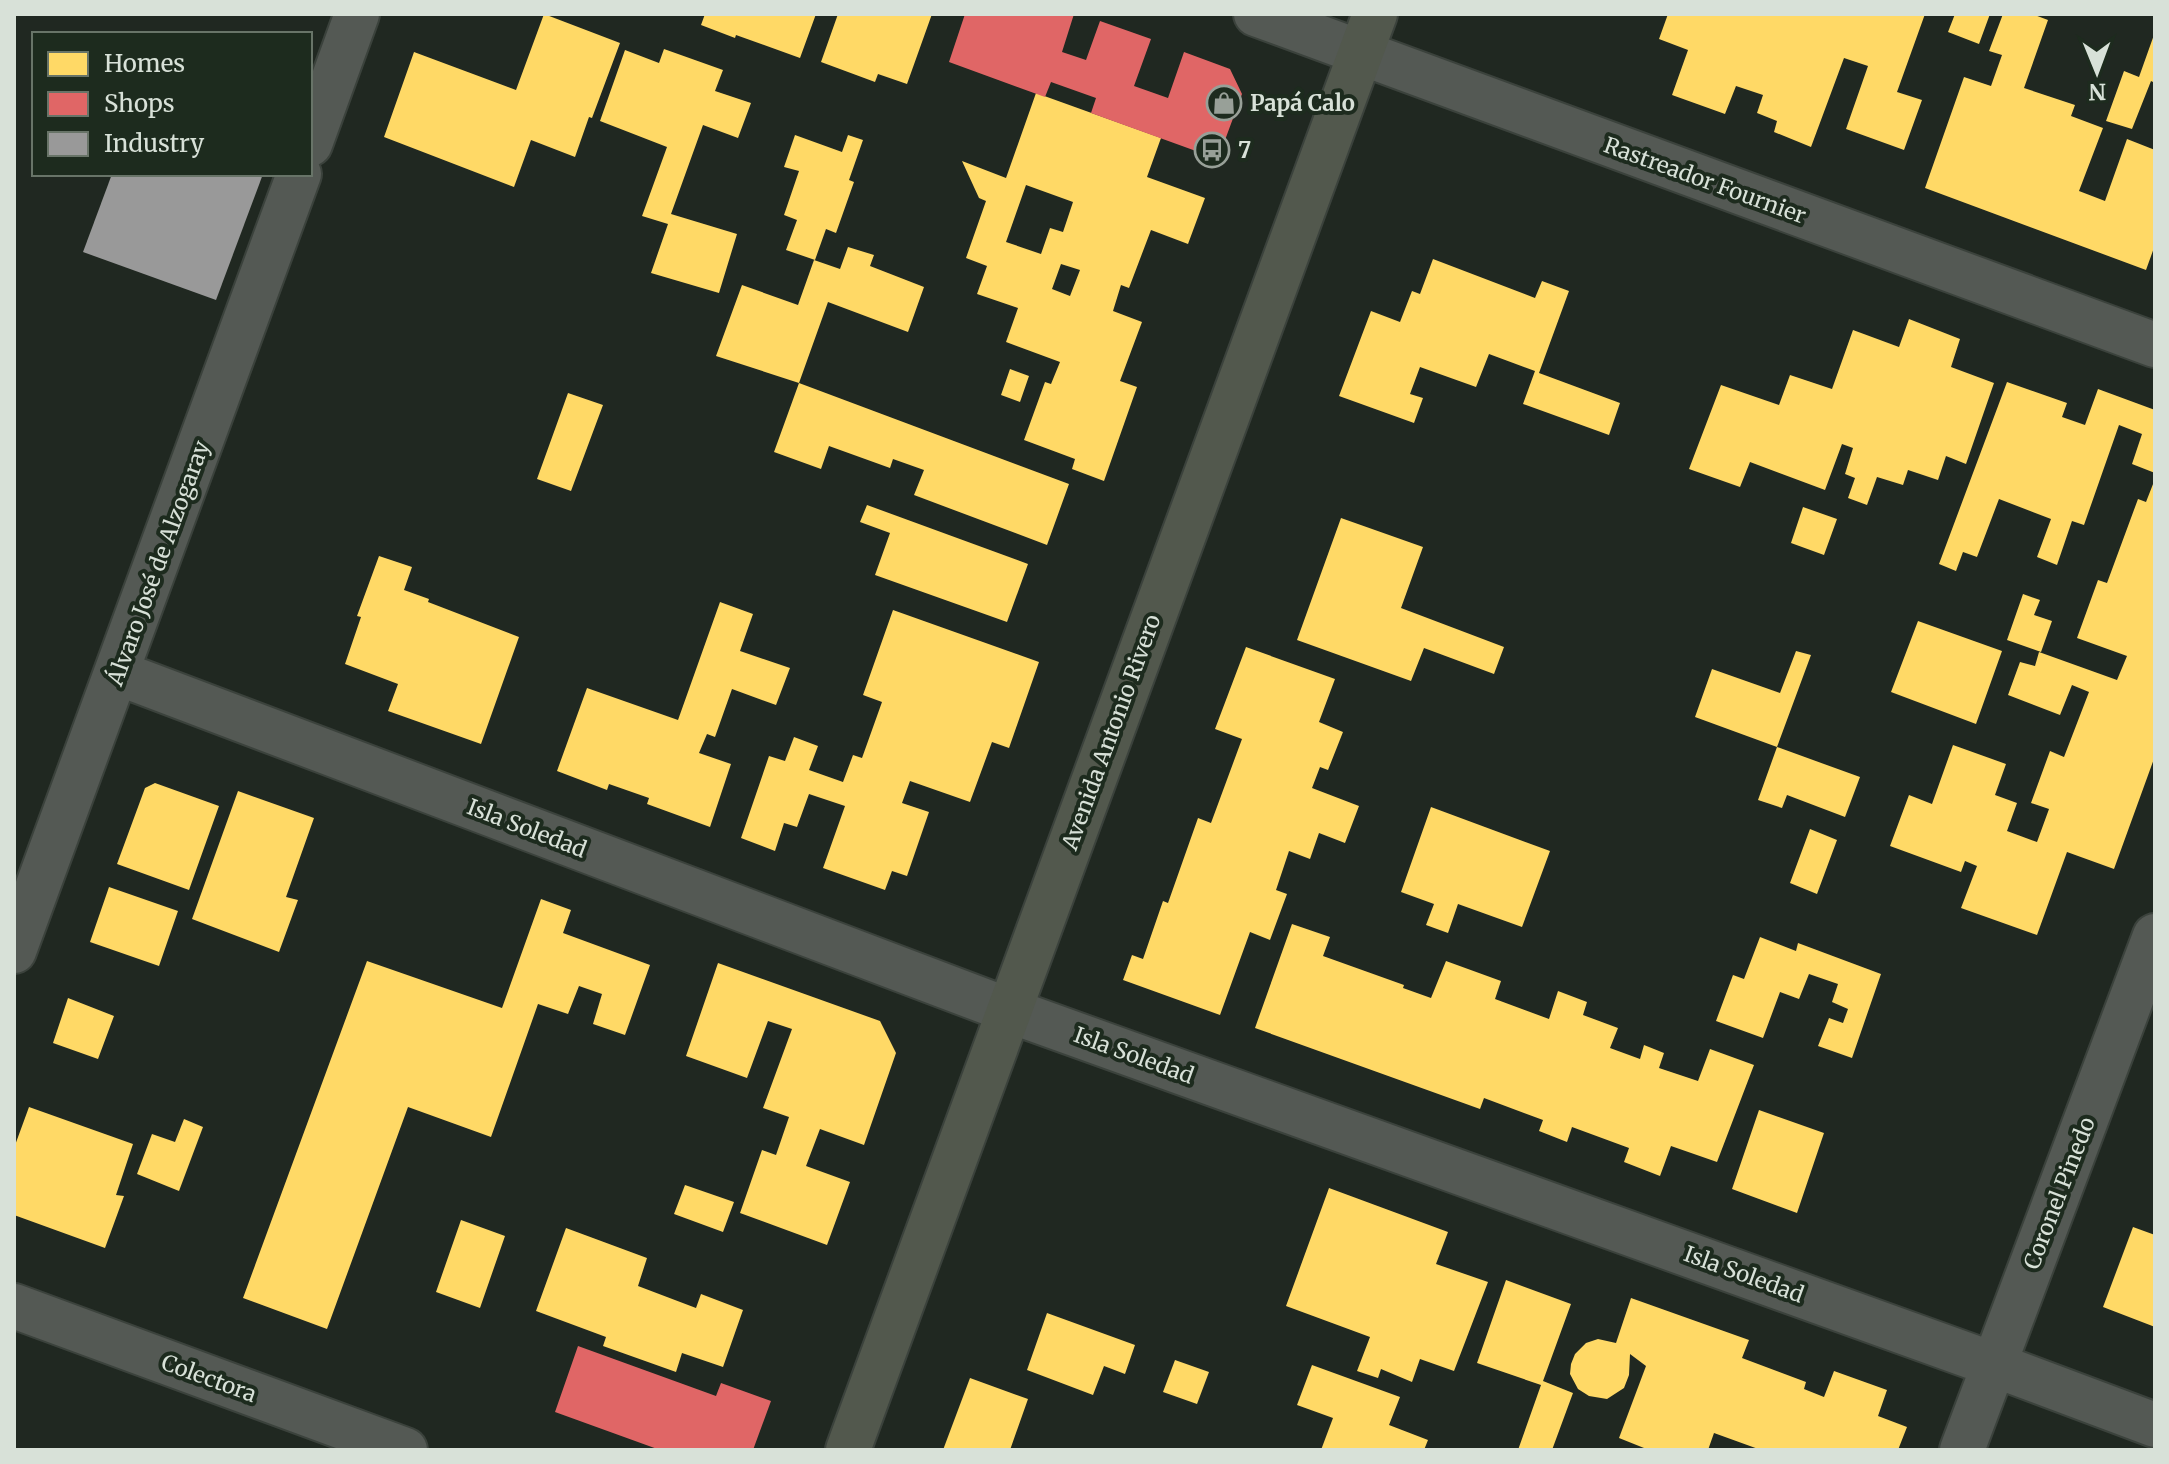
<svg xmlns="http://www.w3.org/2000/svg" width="2169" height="1464" font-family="Merriweather,serif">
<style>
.homes{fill:#ffd966;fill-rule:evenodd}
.shops{fill:#e06666}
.industry{fill:#999}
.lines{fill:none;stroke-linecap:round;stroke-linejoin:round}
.minor-casing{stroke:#3b423c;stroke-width:48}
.major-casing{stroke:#3b423c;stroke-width:48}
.minor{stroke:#545954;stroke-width:44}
.major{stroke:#52584d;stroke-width:44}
.labels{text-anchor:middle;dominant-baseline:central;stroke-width:8;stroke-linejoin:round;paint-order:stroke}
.poi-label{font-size:22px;font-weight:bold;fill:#d8e1d8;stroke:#1d2b1e;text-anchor:start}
.street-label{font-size:22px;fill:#d8e1d8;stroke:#1d2b1e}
</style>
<rect width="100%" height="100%" fill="#202821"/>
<path class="homes" d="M544 14 620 43 592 118 589 117 575 157 531 140 514 187 384 137 414 52 516 90Z
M705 14H816L800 58 736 35 735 38 701 25Z
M838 14H932L907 84 878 74 875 82 821 62Z
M1668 14H1925L1897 92 1922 100 1904 150 1846 129 1868 66 1844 58 1811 147 1774 132 1777 121 1757 113 1763 95 1736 86 1725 114 1672 95 1688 50 1659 39Z
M1955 14H1990L1979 44 1948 32Z
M2003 14H2032L2048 20 2024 88 2075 105 2071 116 2103 128 2079 191 2105 201 2127 139 2155 150V245L2146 270 1925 188 1964 77 1991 86 2002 55 1989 51Z
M2155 32V83L2151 81 2132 129 2106 121 2124 71 2139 77Z
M664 49 723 70 715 91 751 103 738 138 703 125 671 214 737 234 719 293 651 273 668 224 642 216 667 147 600 121 625 50 659 63Z
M1036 93 1161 138 1147 177 1205 198 1188 244 1151 230 1129 288 1121 285 1113 311 1142 322 1120 381 1137 387 1104 481 1072 469 1075 459 1024 440 1045 382 1051 384 1060 362 1006 342 1018 308 977 294 987 266 966 258 986 201 979 198 962 161 1006 178ZM1026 185 1073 202 1063 232 1050 228 1041 254 1006 242ZM1061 264 1080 270 1070 296 1052 289Z
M795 135 842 152 848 135 863 140 849 180 854 182 836 233 826 229 815 260 786 250 797 220 784 215 799 171 784 167Z
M848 247 874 255 870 266 924 287 908 332 828 302 799 383 716 356 742 285 798 305 814 260 840 269Z
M1433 259 1535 298 1542 281 1569 291 1539 373 1620 403 1609 435 1523 404 1535 371 1489 354 1476 387 1420 367 1410 394 1423 398 1414 423 1339 396 1371 311 1400 322 1412 291 1420 294Z
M1909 319 1960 339 1951 367 1994 383 1966 464 1946 456 1938 480 1908 470 1903 485 1877 477 1867 505 1848 498 1855 478 1845 474 1853 448 1842 444 1825 490 1750 462 1740 487 1689 469 1721 385 1779 405 1790 375 1832 389 1853 330 1899 347Z
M1010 369 1029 376 1020 402 1001 395Z
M2007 382 2067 403 2062 417 2085 425 2098 389 2155 410V473L2132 464 2142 434 2119 425 2084 525 2072 521 2057 565 2037 557 2051 519 1999 499 1977 557 1963 552 1956 571 1939 564Z
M799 383 1069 484 1047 545 914 495 924 470 893 459 890 468 829 446 821 469 774 452Z
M568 393 603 405 571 491 537 479Z
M2155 479V756L2114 869 2067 852 2037 935 1961 908 1977 866 1965 861 1961 872 1890 846 1909 795 1932 804 1953 745 2006 764 1995 795 2017 803 2007 831 2037 842 2049 809 2031 803 2050 751 2064 757 2089 692 2072 685 2060 715 2008 695 2020 662 2035 666 2039 652 2117 680 2127 656 2077 638 2098 580 2107 583 2138 499 2146 502Z
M867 505 1028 564 1007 622 875 575 890 533 860 522Z
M1803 507 1837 519 1824 555 1791 543Z
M1341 518 1423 547 1401 608 1504 647 1494 674 1424 648 1411 681 1297 640Z
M379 556 412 567 404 590 429 599 428 602 519 637 481 744 388 711 398 684 345 664 361 617 357 616Z
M2023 594 2040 600 2034 615 2052 621 2041 652 2007 640Z
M720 602 753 614 740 651 790 668 776 705 732 689 715 737 707 734 699 753 731 764 710 827 647 804 649 798 609 784 607 790 557 771 587 688 678 720Z
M893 610 1039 662 1009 748 992 742 970 802 910 781 902 803 929 812 907 876 892 871 885 890 823 868 845 806 809 794 797 827 784 823 775 851 741 838 769 756 785 761 794 737 818 746 809 770 843 782 853 755 862 758 882 702 863 695Z
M1918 621 2002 651 1976 724 1891 692Z
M1246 647 1335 679 1319 722 1343 732 1328 770 1320 767 1312 788 1359 806 1345 843 1319 833 1310 859 1289 851 1276 890 1287 894 1270 940 1250 932 1220 1015 1123 980 1132 955 1143 959 1163 901 1168 903 1198 818 1211 823 1242 739 1215 729Z
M1796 651 1811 655 1777 747 1695 717 1712 669 1780 693Z
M1777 747 1860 777 1845 817 1787 795 1782 808 1758 800Z
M155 783 219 806 189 890 117 864 145 788Z
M238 791 314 818 286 897 298 900 279 952 192 919Z
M1431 807 1550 851 1522 927 1458 904 1448 933 1426 925 1434 904 1401 892Z
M1810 829 1837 840 1817 894 1790 883Z
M109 887 178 911 159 966 90 942Z
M541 899 571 910 563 933 650 965 625 1035 593 1024 602 994 579 986 568 1014 538 1004 491 1137 408 1107 327 1329 243 1298 367 961 502 1008Z
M1292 924 1330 937 1323 956 1404 985 1403 988 1431 998 1446 961 1501 981 1495 999 1549 1019 1558 991 1587 1002 1583 1015 1618 1028 1610 1048 1640 1059 1644 1045 1664 1053 1659 1068 1698 1081 1710 1049 1754 1065 1717 1162 1671 1146 1660 1176 1624 1162 1629 1148 1572 1127 1567 1142 1539 1131 1543 1120 1484 1098 1480 1109 1255 1028Z
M1760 937 1796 951 1798 943 1881 974 1852 1058 1818 1046 1829 1018 1843 1023 1848 1009 1832 1002 1838 984 1809 974 1799 999 1780 992 1763 1038 1716 1021 1733 975 1744 979Z
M718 963 880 1021 896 1053 864 1145 820 1129 806 1166 850 1182 827 1245 740 1213 762 1150 776 1155 789 1117 763 1108 792 1029 768 1021 747 1078 686 1056Z
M68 998 114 1016 98 1059 53 1043Z
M29 1107 133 1144 116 1195 124 1196 105 1248 14 1215V1148Z
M1759 1110 1824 1133 1797 1213 1732 1189Z
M184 1119 203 1127 179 1191 137 1174 152 1134 175 1142Z
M685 1185 734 1202 723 1232 674 1214Z
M1329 1188 1448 1232 1436 1264 1488 1282 1454 1371 1420 1359 1412 1382 1381 1369 1378 1378 1357 1371 1370 1337 1286 1306Z
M461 1220 505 1236 480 1308 436 1292Z
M2133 1227 2155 1235V1327L2103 1307Z
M566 1228 647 1258 638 1286 696 1308 701 1294 743 1310 723 1367 682 1353 676 1372 603 1346 606 1337 536 1311Z
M1506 1280 1571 1304 1543 1381 1573 1393 1552 1450H1518L1541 1385 1477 1363Z
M1631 1298 1749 1340 1742 1358 1806 1382 1804 1389 1824 1397 1834 1371 1887 1390 1878 1416 1907 1427 1898 1450H1761L1714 1433 1708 1450H1649L1619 1438 1646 1366 1630 1354 1629 1375 1624 1388 1607 1399 1589 1396 1578 1389 1570 1374 1571 1364 1575 1354 1586 1343 1598 1339 1616 1343Z
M1047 1313 1135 1345 1125 1374 1104 1366 1093 1395 1027 1370Z
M1175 1360 1209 1372 1197 1404 1163 1392Z
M1312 1365 1400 1397 1389 1425 1428 1440 1424 1450H1321L1333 1418 1297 1405Z
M970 1378 1028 1399 1010 1450H943Z"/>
<path class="shops" d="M965 14H1074L1062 52 1086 60 1100 21 1151 39 1134 86 1168 98 1184 52 1230 69 1242 94 1218 159 1091 113 1096 98 1051 82 1045 97 949 62Z
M578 1346 716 1396 721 1383 771 1401 753 1450H660L555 1412Z"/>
<path class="industry" d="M112 174H263L216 300 83 252Z"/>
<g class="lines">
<g class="minor-casing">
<path id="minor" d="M1256 14 2155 345
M310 144 357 14
M118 673 1008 1010 1995 1365 2155 1425
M14 951 299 174
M14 1306 405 1450
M1962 1450 2155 936"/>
</g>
<g class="major-casing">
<path id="major" d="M848 1450 1375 14"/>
</g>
<use href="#minor" class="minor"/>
<use href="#major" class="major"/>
</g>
<defs>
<g id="shop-ring" transform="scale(1.8)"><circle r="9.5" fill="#1d2b1e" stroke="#98a098" stroke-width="1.5"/><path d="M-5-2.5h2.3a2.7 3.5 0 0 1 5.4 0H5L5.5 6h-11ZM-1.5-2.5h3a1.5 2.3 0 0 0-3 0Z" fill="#98a098"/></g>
<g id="bus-ring" transform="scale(1.8)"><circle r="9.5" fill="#1d2b1e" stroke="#98a098" stroke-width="1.5"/><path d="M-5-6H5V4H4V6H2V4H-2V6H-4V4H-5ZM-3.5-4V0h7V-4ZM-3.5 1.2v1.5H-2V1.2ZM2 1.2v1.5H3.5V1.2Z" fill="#98a098"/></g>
</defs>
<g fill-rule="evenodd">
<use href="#shop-ring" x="1224" y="103"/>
<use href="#bus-ring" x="1212" y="150"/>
</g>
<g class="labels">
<g class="poi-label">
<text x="1250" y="103">Papá Calo</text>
<text x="1238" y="150">7</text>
</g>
<g class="street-label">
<text transform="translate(1705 180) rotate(20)">Rastreador Fournier</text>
<text transform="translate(158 563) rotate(-70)">Álvaro José de Alzogaray</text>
<text transform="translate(1111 732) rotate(-70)">Avenida Antonio Rivero</text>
<text transform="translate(527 828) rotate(21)">Isla Soledad</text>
<text transform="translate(1134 1055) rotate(20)">Isla Soledad</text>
<text transform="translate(2059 1193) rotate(-69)">Coronel Pinedo</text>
<text transform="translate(1744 1274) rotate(20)">Isla Soledad</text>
<text transform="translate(209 1378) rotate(20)">Colectora</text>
</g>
</g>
<rect width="2169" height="1464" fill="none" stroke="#d8e1d8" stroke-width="32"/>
<rect x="32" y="32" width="280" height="144" fill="#1d2b1e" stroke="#687468" stroke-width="2"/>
<rect x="48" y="52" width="40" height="24" fill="#ffd966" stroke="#687468" stroke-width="2"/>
<text x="104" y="72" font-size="24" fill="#d8e1d8">Homes</text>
<rect x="48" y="92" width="40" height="24" fill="#e06666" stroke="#687468" stroke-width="2"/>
<text x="104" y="112" font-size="24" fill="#d8e1d8">Shops</text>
<rect x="48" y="132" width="40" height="24" fill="#999999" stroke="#687468" stroke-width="2"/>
<text x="104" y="152" font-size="24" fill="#d8e1d8">Industry</text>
<g transform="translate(2097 72) rotate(179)" stroke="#1d2b1e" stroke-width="6" paint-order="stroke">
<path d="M0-6L14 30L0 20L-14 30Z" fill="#d8e1d8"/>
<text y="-12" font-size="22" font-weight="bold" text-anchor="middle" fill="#d8e1d8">N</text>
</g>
</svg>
